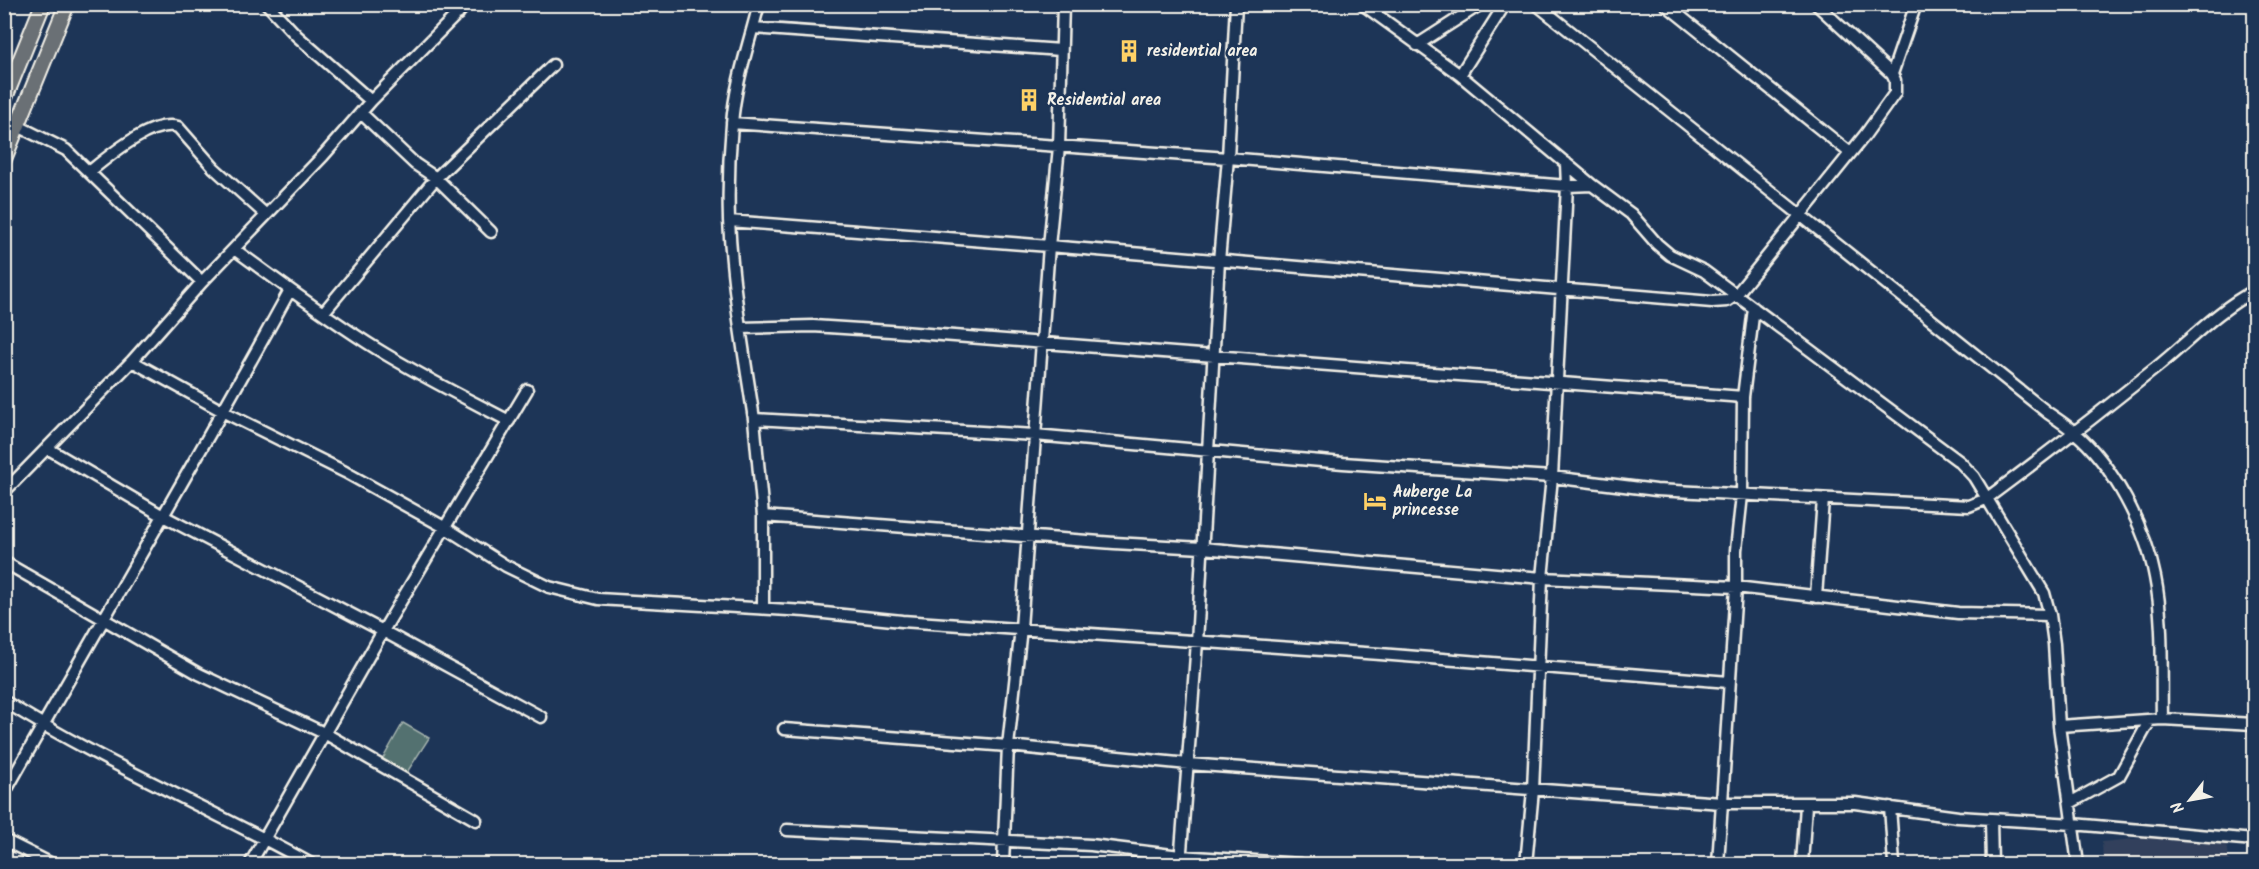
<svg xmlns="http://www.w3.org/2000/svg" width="2259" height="869" font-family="Kalam,sans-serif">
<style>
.built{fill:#30415c}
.green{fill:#527170;stroke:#a3b1ac;stroke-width:1.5}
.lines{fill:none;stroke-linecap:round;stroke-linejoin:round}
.minor-casing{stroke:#f4f1e8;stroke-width:15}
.major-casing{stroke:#f4f1e8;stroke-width:18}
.minor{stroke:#1d3557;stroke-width:10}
.major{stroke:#6a7074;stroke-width:14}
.labels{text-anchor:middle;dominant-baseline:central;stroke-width:5;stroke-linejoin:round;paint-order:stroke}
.poi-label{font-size:16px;font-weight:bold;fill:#f4f1e8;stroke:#1d3557;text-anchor:start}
</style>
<rect width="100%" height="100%" fill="#1d3557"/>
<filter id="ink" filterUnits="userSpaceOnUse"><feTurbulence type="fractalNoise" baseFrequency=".0167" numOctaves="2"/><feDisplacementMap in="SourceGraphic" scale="12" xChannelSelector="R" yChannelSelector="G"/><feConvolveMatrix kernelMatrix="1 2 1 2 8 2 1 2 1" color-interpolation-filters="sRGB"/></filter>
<g filter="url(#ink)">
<path class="built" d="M2225 830 2230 864H2103L2102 842Z"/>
<path class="green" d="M403 723 429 738 400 783 377 769Z"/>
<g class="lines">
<g class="minor-casing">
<path id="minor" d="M267 4 297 36 371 101
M448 4 458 14
M759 4C749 44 735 83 732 124 729 156 728 188 729 220 732 286 744 353 754 419L1035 435 1343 463 1552 477 1656 490 1969 506 1986 499C2044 456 2101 412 2157 367 2188 342 2219 309 2254 291
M1362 4 1460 75 1592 185 1631 214 1657 244 1670 255 1704 271 1960 462 1974 477 2044 593 2050 615 2054 644 2059 726 2078 864
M1536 4 2048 413C2057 419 2066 425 2074 432 2113 464 2146 529 2155 577 2164 621 2161 674 2162 719
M1665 4 1849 152
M753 28 1061 50
M1417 45 1481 4
M1892 74 1916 4
M1460 75 1505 4
M361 113 415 164 436 178 491 232
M4 119 66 150 202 282
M732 123 1228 158 1567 186 1592 185
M89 172C109 156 152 119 178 127L214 168 265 214
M729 221 1049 246 1712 302 1727 301 1736 295 1865 135 1895 93V80L1892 74 1816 4
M234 249C281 283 327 318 377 349 419 375 465 398 509 421
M323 313 436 178 553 65
M741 328 813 326 890 331 1743 397
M132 361 224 412 345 472 446 528 506 566 549 587 598 599 805 611 902 621 1380 654 1729 682
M754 419 763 516V608
M47 448 163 516 383 631 541 717
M4 492 132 361 202 282 323 156 371 101 467 4
M763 516 1114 543 1202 548 1542 578 1736 587 1958 613 2050 615
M4 562 199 674 326 734 476 820
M1816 597 1823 499
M4 701C102 763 210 808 311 864
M2059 726 2162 719 2254 724
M784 729 1008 746 1188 764 1722 803H1855L1958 817 2073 824 2254 840
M4 794C99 625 198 459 290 290
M2070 803 2119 776 2150 720
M1890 807 1894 864
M1991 819 1992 864
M787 830 1091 845 1180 856 1300 864
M4 840 52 864
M250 864 383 631 527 390
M1003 864 1008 746 1021 628 1049 246 1059 147 1063 4
M1180 864 1197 642 1219 261 1228 158 1236 4
M1526 864 1533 790 1542 578 1552 477 1567 186 1566 163
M1718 864 1736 587V550L1742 495 1743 397 1754 308
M1802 864 1806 805"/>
</g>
<g class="major-casing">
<path id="major" d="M4 100 43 4
M4 159 67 4"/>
</g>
<use href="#minor" class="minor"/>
<use href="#major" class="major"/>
</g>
</g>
<defs>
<g id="building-bare" transform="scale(1.8)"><path d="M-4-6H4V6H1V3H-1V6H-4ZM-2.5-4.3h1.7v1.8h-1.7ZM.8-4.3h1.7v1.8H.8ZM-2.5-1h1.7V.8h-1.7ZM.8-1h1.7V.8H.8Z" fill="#ffd166" stroke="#1d3557" stroke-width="2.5" paint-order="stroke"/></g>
<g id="hotel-bare" transform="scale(1.8)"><path d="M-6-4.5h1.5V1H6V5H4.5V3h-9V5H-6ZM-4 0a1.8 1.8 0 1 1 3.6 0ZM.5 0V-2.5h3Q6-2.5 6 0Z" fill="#ffd166" stroke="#1d3557" stroke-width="2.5" paint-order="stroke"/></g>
</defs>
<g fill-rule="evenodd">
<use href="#building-bare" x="1129" y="51"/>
<use href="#building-bare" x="1029" y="100"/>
<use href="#hotel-bare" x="1375" y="501"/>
</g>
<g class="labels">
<g class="poi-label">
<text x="1147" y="51">residential area</text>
<text x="1047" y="100">Residential area</text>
<text x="1393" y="492">Auberge La<tspan x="1393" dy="18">princesse</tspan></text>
</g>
</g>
<rect width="2259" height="869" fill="none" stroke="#1d3557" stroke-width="24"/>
<rect x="12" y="12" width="2235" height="845" fill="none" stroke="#f4f1e8" stroke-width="2" filter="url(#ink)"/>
<g transform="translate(2190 800) rotate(239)" stroke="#1d3557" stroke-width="4.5" paint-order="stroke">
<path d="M0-4.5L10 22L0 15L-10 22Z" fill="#f4f1e8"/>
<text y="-9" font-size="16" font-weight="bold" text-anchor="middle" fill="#f4f1e8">N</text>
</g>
</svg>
